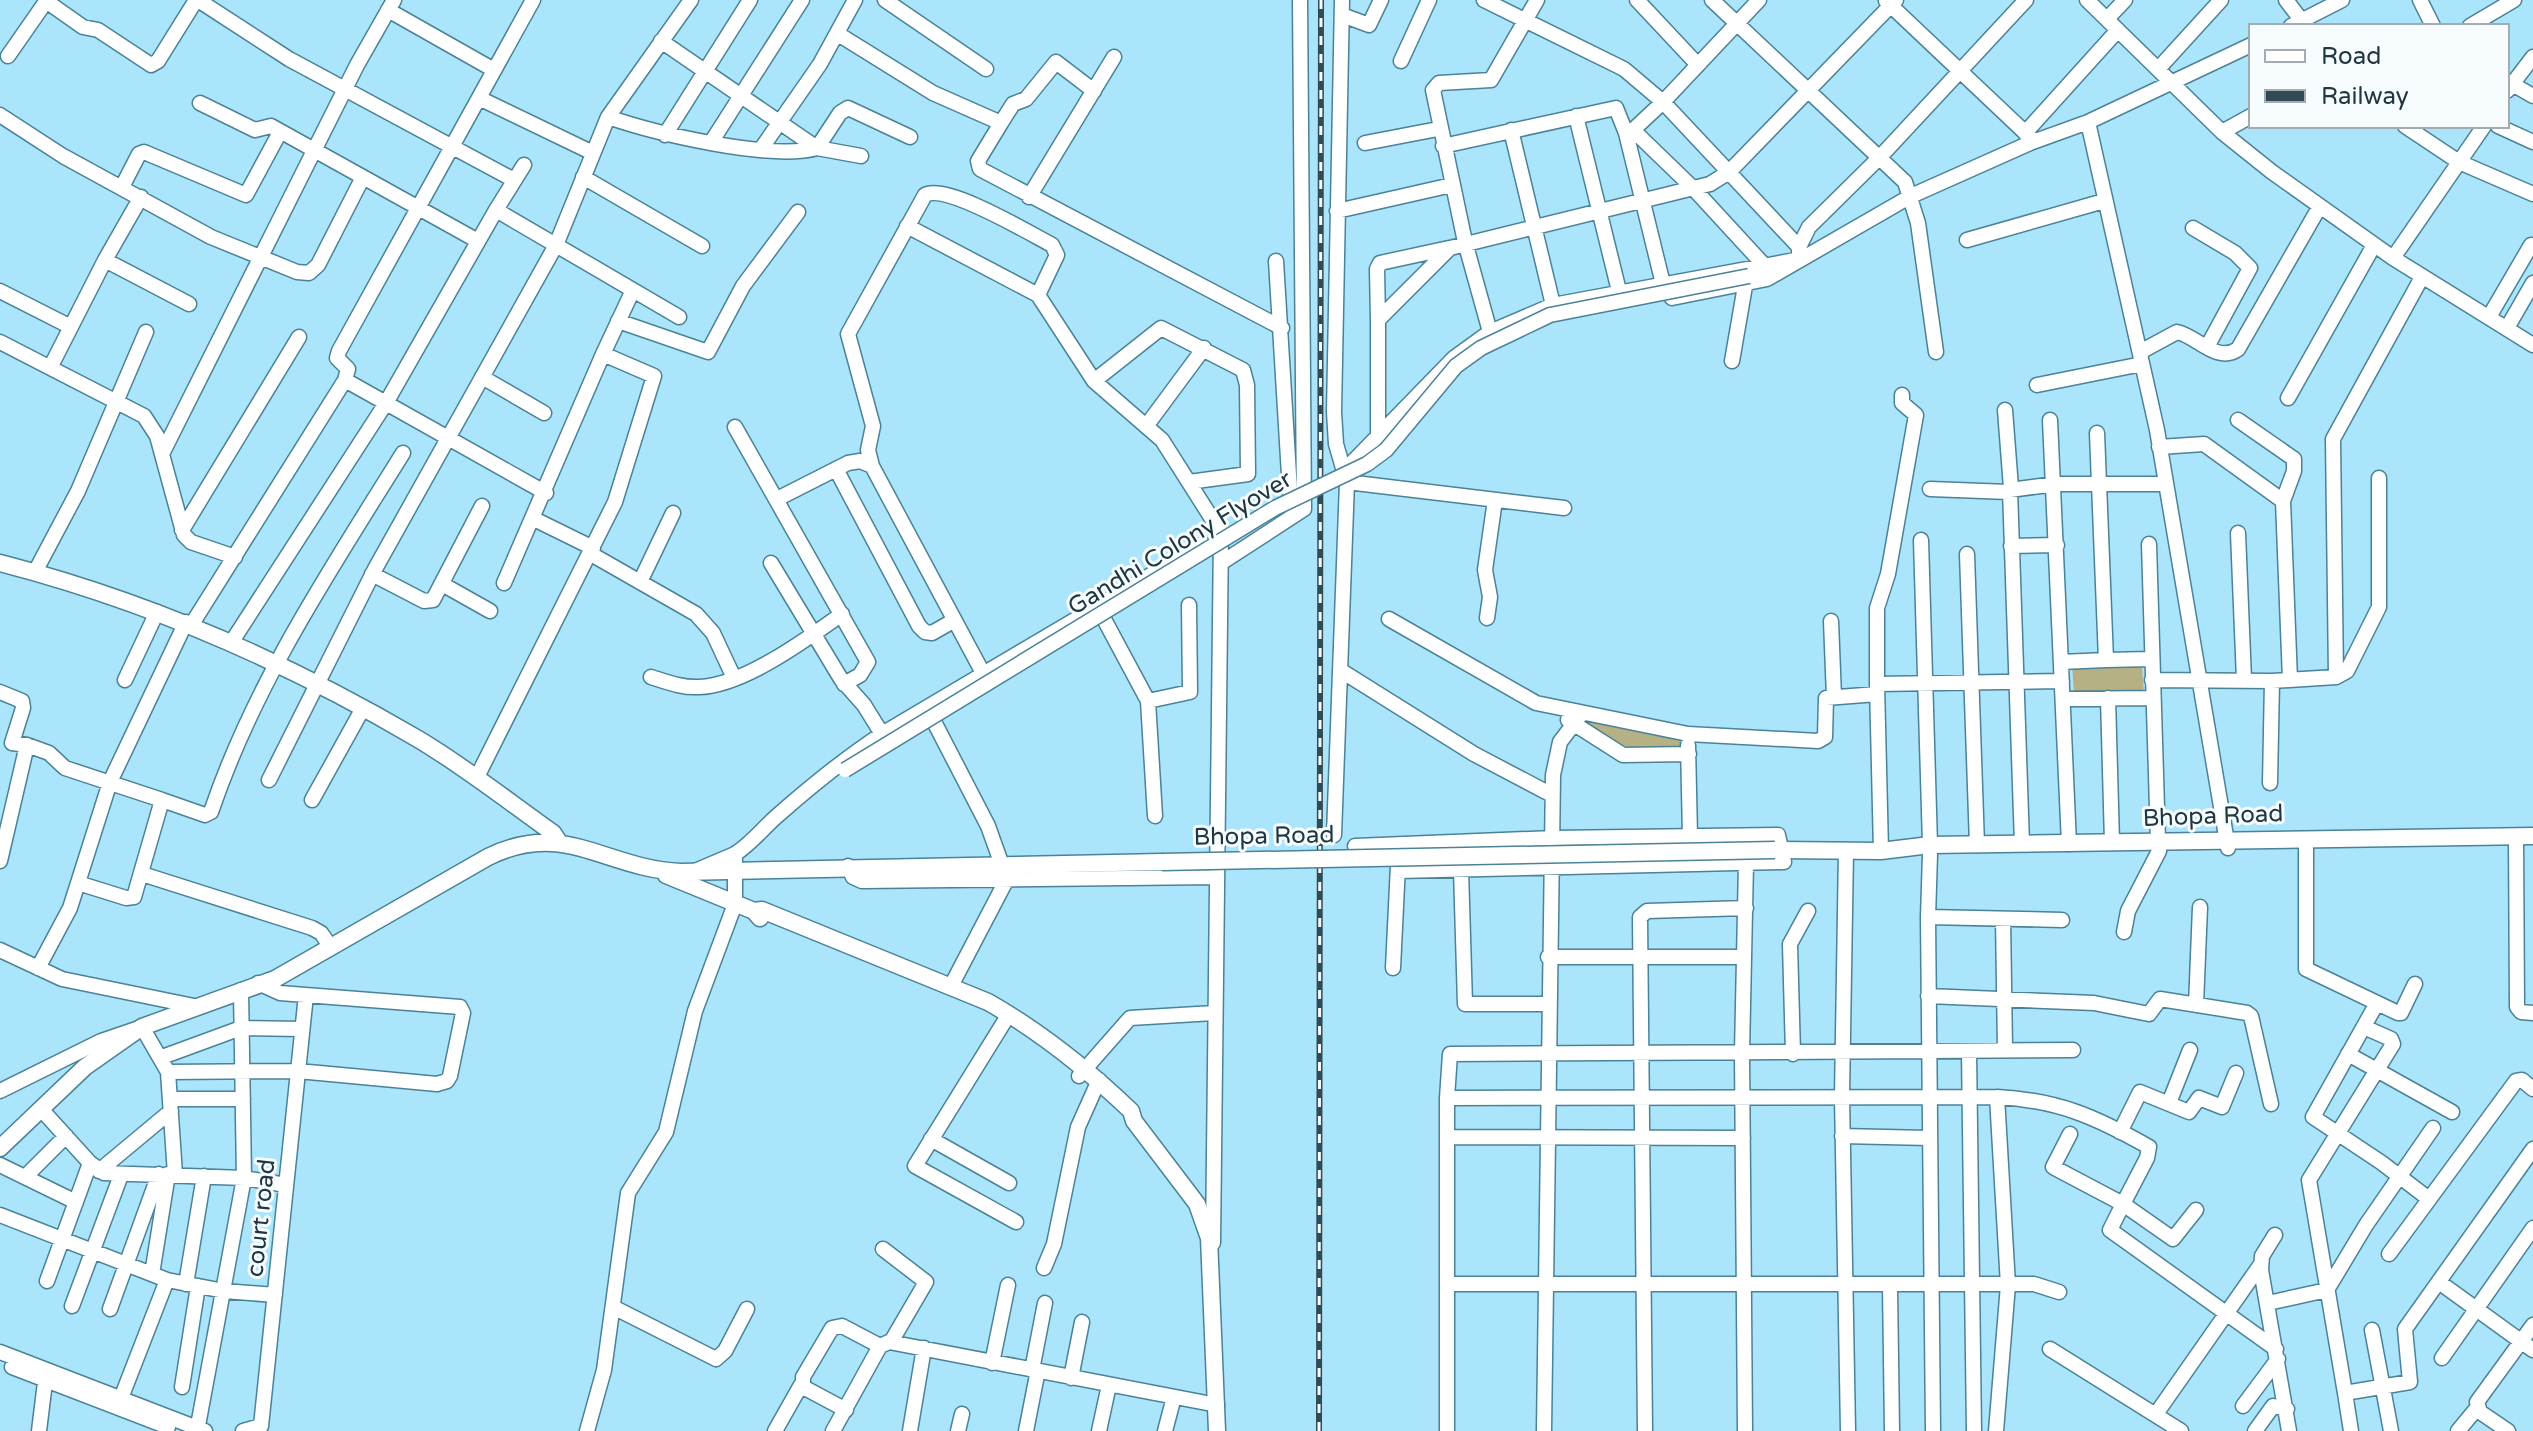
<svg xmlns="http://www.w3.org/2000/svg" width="2533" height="1431" font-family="'Varela Round',sans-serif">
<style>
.green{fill:#b5b185}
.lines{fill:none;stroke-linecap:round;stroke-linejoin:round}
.minor-casing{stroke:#4a8296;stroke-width:17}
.major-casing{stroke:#4a8296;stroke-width:19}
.minor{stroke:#fff;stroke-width:14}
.major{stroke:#fff;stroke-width:16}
.rail-casing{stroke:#304b55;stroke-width:6}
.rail{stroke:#f7fcff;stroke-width:3;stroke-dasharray:9;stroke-linecap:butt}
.minor-bridge-casing{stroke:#4a8296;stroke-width:17;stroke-linecap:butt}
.major-bridge-casing{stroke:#4a8296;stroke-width:19;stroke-linecap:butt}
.minor-bridge{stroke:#fff;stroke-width:14}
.major-bridge{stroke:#fff;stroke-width:16}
.labels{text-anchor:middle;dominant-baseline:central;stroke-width:6;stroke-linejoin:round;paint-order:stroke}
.street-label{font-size:24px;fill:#203740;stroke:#f7fcff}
</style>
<rect width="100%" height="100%" fill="#abe5fb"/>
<path class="green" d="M2142 665 2144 694 2074 693 2072 666Z
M1587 717 1682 735 1681 749 1633 750 1585 725Z"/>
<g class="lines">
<g class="minor-casing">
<path id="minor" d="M198 0 289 59 514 180
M885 0 986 69
M1484 0 1624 69 1663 102 1633 130
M1637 0 1698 65
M1712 0 1905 182 1918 223 1936 352
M1759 0 1663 102 1799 247
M2087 0 2222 132 2272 172 2393 258 2533 345
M2286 0 2302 21
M2420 0 2433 26
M46 1 83 27 98 30 151 65 158 61 196 0
M1886 1 2034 141
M388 10 494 70
M1342 15 1369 25 1381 0
M2107 19 2125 0
M2291 26 2342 0
M2470 26 2514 0
M838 34 933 93 1001 123 978 161 980 169 1282 328
M661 41 817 148 861 156
M8 56 47 0
M1401 61 1429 0
M2159 68 2221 0
M2507 81 2533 96
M2507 91 2533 57
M479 98 593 153
M200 103 255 130 271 126 478 241
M0 115 63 156 211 237 297 272 309 273 318 265 362 179
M1576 116 1619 291
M608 117C654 133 771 161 817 148L840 113 848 108 910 137
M2088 122 2157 430 2228 848
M1001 123 1013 104 1026 99 1056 62 1094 91
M2405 126 2459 162 2533 194
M2498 126 2533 142
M1511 130 1553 305
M1627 132 1633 130 1694 189 1763 264
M2222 132 2251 116
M2025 133 2118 30
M665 135 750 0
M712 141 802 0
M1365 143 1438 129
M1443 146 1616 108 1626 133 1663 284
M761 149 820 64 855 0
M583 177 702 246
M122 187 139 154 144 152 246 195 280 132
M1029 197 1114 57
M496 210 524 165
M1337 211 1452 185
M907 226 1038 295 1094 381 1162 440 1221 533 1213 1243
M2193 228 2235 253 2250 268 2207 347
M1967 240 2104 201
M2393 258 2484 126
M1799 259V247L1809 227 1880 157 2026 0
M105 260 141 197
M1276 261 1291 508
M0 291 71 327
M1672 298 1767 279 1911 196 2030 143 2088 122 2251 45
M2489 317 2531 245
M1378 320 1377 269 1380 263 1449 248
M618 321 708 352 743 286 798 212
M2507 328 2533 283
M1490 332 1465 242 1433 90 1439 83 1491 80 1537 0
M0 342 144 416 157 436 184 535 191 542 235 557
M2140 352 2177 332C2197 336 2217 364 2238 349L2320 206
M603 354 633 290
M1732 361 1745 286
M51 366 105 260 189 304
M482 377 544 413
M345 380 348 369 337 358 339 351 533 0
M1094 381 1161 328 1243 370 1247 385 1248 474 1189 482
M2037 385 2142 364
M2288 398 2374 245
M2005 410 2011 488
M2050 420 2069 844
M2238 420 2294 459V471L2283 501
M1147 425 1204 348
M735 427 868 662 860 675 844 684
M1378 437V320L1450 248 1710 184 1729 172 1896 0
M2159 447 2204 444 2283 501 2290 680
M162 454 357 65 394 0
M872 466 868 450 873 426 848 334 925 195C946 183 1029 233 1052 245L1057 255 1038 295
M836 469 919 626 925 632 932 633 953 621
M1345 470 1454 358 1490 332 1553 305 1795 260
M1347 482 1564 508
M1930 489 2009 492
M777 499 848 463 860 461 872 466 984 675
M534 519 593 548
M182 530 299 337
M2238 533 2244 680
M1921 540 1930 845
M2149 544 2158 841
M2011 546 2057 545
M591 554 696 614 713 633 734 678
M1967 554 1977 845
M771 563 841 679 864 705 882 734
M1221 563 1304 509 1300 0
M35 572 78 491 146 332
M372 574 424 601 433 600 482 506
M640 582 673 513
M442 584 490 611
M1097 606 1148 701 1155 816
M1487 618 1490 597 1485 570 1495 500
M1389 619 1536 703 1688 734 1818 741 1825 737 1826 698 1877 694
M1831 621 1834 697
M192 624 345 380 546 493
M231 643 386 403 496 210 679 317
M2106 660 2151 659
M2061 662 2106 660 2097 433
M1340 670 1474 754 1552 795
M651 677C667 682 682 688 699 687 743 686 807 639 842 614
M2336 677 2347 671 2379 607V478
M125 680 157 612
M2152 680 2272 681 2336 677 2333 439 2422 277
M1877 684V608L1888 574 1916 415 1902 403V395
M0 692 22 701 23 708 12 743 27 745 0 861
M2108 698 2112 842
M2063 699 2152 698
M1148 701 1190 692 1189 605
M928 710 988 826 1007 879 951 986
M1568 720 1623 755 1689 754
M27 745 49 753 65 768 162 800 134 897 126 898 78 883
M1688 745 1690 836
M477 777 615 502 654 376 603 354 504 583
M269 780 375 569 556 245 608 117 691 0
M2270 783 2272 681
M162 800 205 815 211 812C255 682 331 569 403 453
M312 800 362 710
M1334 835 1347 482 1336 444 1334 412 1342 0
M2516 837 2517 1007 2521 1012 2533 1013
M2022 844 2010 490 2055 484H2166
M1355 846 1553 838 1778 835 1784 862 1398 871
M2306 846V969L2398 1013H2401L2415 984
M1846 850 1842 1096 1848 1431
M1881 851 1877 684 2062 681
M1930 854 1928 917 2062 920
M848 866 853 877 862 881 1215 877
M1461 870 1465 1004H1548
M695 871 735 854
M142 874 312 928 321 933 328 943
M1928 917 1933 1431
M2003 919 2005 1049
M2124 932 2128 911 2159 851
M0 950 62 979 194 1006
M1548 957H1744
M38 968 70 908 110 782 186 622
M1393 968 1398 865
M1928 996 2094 1003 2149 1014 2160 999 2247 1013 2251 1016 2271 1104
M2377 1003 2313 1117 2382 1163 2429 1199
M2196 1005 2200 907
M1009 1014 915 1166 1016 1222
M2364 1027 2391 1039 2393 1044 2309 1180 2345 1393 2410 1382 2405 1329 2533 1149
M1969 1052 1974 1431
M1793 1054 1790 944 1808 911
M2348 1054 2452 1112
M162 1057 241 1028 302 1029
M168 1072 298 1071 437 1084 447 1081 450 1076 463 1013 460 1007 280 993 258 983
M1079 1076 1130 1018 1214 1013
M0 1091 101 1041 142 1027 168 1072 175 1174
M1447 1098 1997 1097C2058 1100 2096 1117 2149 1147L2147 1158 2123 1204 2053 1167 2070 1134
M171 1099H243
M2169 1103 2190 1050
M33 1116 41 1109 90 1163 104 1173 244 1178 286 1185
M2120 1132 2140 1092 2189 1112 2199 1098 2222 1107 2236 1073
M1842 1136 1929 1138
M1447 1137 1743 1138
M931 1139 1009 1183
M0 1165 76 1202
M99 1171 171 1111
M25 1177 66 1136
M2196 1210 2173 1239 2123 1204 2110 1230 2276 1349
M0 1215 167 1280 224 1291 275 1295
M2275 1235 2262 1256 2261 1270 2289 1431
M883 1249 926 1282 891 1342
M2389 1254 2516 1081 2522 1080 2533 1089
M1044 1268 1054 1244 1078 1127 1099 1080
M152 1274 168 1174
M47 1281 90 1163
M2439 1282 2533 1350
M186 1284 204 1176
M1448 1284H2034L2059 1292
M1890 1286 1892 1431
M2268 1303 2327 1290 2366 1225 2433 1128
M72 1306 121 1175
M613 1307 716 1359 725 1351 747 1309
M110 1309 159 1174
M2372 1330 2391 1431
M2050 1349 2181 1431
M0 1352 205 1431
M2442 1358 2533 1228
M992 1363 1008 1285
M12 1367 168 1427
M1032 1370 1045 1303
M1071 1378 1082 1322
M182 1387 198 1286
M2345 1393 2351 1431
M118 1406 167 1280
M2243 1406 2278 1359
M846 1410 803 1387V1377L832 1328 842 1326 880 1346
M2156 1414 2261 1264
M39 1431 46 1374
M197 1431 244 1178 241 990
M243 1431 261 1426 306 995
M587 1431 604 1370 628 1193 666 1132 695 1011 735 904V854C752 843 762 829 777 816 811 786 844 759 882 734L1203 544
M775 1431 801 1385
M833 1431 880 1346 889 1342 1217 1405
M910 1431 924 1348
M958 1431 962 1414
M1026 1431 1038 1370
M1099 1431 1109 1385
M1165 1431 1174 1397
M1447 1431V1098L1450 1054 2073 1050
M1544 1431 1553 775 1560 742 1582 713
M1645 1431 1640 917 1647 911 1746 908
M1745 1431 1742 1053 1746 863
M1996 1431 2008 1285 1997 1097
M2255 1431 2273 1406 2287 1409
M2458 1431 2477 1408
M2508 1431 2480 1412 2477 1402 2533 1325"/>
</g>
<g class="major-casing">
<path id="major" d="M0 563C147 601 287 662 418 739 465 767 508 801 553 833L559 842
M1775 850 1881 851 1930 845 2533 836
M666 875 754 911 760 918
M754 911 762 910 988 1002C1041 1032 1087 1069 1131 1111L1134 1121 1197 1204 1209 1238 1217 1431
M0 1148 85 1067 142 1027 275 979 488 857C565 819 605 869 681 872L1162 862"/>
</g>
<use href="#minor" class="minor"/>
<use href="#major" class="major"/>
<g class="rail-casing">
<path id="rail" d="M1319 1431 1321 0"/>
</g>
<use href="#rail" class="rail"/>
<g class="minor-bridge-casing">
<path id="minor-bridge" d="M845 770 1275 508 1367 464 1386 450 1456 366 1481 348 1550 315 1749 276"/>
</g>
<g class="major-bridge-casing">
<path id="major-bridge" d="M1162 862 1775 850"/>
</g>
<use href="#minor-bridge" class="minor-bridge"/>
<use href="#major-bridge" class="major-bridge"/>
</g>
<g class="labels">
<g class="street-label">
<text transform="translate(1180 543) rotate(-31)">Gandhi Colony Flyover</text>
<text transform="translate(2213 816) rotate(-2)">Bhopa Road</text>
<text transform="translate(1264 836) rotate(-1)">Bhopa Road</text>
<text transform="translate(261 1218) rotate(-84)">court road</text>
</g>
</g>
<rect x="2249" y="24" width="260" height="104" fill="#f7fcff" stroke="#a1adb3" stroke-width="2"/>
<rect x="2265" y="50" width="40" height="12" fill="#ffffff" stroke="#a1adb3" stroke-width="2"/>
<text x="2321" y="64" font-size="24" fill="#203740">Road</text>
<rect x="2265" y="90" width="40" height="12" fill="#304b55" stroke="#a1adb3" stroke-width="2"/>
<text x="2321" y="104" font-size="24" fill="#203740">Railway</text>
</svg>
